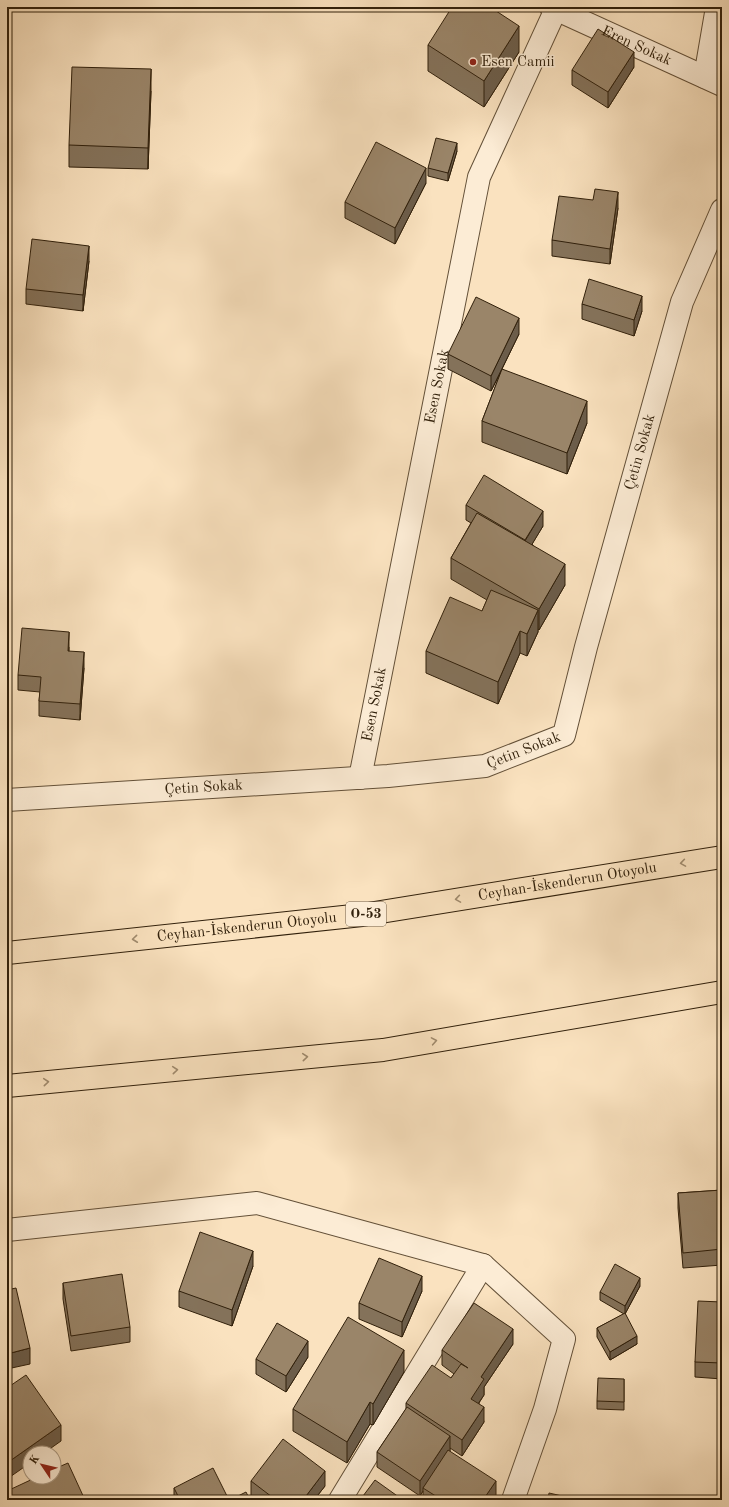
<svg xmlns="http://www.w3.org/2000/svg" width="729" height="1507" font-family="'Old Standard TT',serif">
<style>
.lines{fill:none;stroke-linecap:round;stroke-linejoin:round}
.street-casing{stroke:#635038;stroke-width:24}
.highway-casing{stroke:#31200b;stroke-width:24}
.street{stroke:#fcecd5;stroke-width:22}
.highway{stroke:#fae2bf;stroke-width:22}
.wall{fill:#84725a;stroke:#31200b}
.shaded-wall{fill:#6c5d4a;stroke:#31200b}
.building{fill:#9a8569;stroke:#31200b}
.oneway{stroke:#a08b6e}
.poi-dot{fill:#8f2418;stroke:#fcecd5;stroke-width:1.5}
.labels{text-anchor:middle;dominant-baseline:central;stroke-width:3;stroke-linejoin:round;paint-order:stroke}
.shield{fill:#fcecd5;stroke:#6e5d48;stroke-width:1}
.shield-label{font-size:14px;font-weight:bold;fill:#31200b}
.street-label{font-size:15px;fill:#31200b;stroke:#fcecd5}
.poi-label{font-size:15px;fill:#31200b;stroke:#fcecd5;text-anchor:start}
</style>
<rect width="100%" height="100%" fill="#fae2bf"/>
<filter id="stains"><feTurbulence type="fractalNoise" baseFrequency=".005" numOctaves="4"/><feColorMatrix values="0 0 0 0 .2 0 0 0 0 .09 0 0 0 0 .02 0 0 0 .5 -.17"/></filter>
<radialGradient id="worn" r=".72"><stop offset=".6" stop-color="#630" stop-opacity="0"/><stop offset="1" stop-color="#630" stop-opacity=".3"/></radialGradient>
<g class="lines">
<g class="street-casing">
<g id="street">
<path id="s1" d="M551 7 722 85"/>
<path d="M705 77 717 7"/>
<path id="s2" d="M360 778 479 177 556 9"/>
<path id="s3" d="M7 800 388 776 485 766 564 735 586 647 682 302 722 210"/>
<path d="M7 1230 257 1203 483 1265 564 1339 545 1409 513 1500"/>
<path d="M340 1500 483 1265"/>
</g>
</g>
<g class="highway-casing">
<g id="highway">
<path id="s4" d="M7 953 362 915 722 857"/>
<path d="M7 1086 383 1050 722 992"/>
</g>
</g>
<use href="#street" class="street"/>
<use href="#highway" class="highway"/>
</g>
<path class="wall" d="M428 45 519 52 484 107 428 71Z
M634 67 608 108 572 85V70Z
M151 91 148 169 69 167V145Z
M457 151 448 181 428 176V168Z
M426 183 395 244 345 218V202Z
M618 208 610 264 552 256V240Z
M89 261 83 311 26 304V289Z
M582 304 642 311 634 336 582 319Z
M519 334 502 369 587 423 567 474 482 442V421L501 372 491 391 448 369V354Z
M466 505 543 526 532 544 565 585 539 630 538 629V632L527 656 520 653 498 704 426 673V651L482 611 487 600 451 579V558L471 523 466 520Z
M69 647V652L84 668 80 720 39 716V701L40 692 18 690V675Z
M722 1190V1265L683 1268 678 1208V1193Z
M253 1266 232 1326 179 1307V1291Z
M63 1283 130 1327V1342L71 1351 63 1299Z
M640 1286 625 1314 637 1344 610 1360 597 1337V1328L624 1314 600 1300V1292Z
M422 1291 402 1337 359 1319V1303Z
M722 1302V1379L695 1377V1362Z
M513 1344 484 1387V1395L479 1403 484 1422 462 1456 450 1448V1452L496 1497 493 1500H423V1491L420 1496 377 1467V1452L406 1409V1403L451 1378 454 1374 442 1365V1350Z
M308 1357 286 1392 256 1374V1359Z
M404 1372 373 1425 370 1424 347 1463 293 1431V1409Z
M624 1379V1410L597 1409V1401Z
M251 1481 325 1486 314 1500H255L251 1497Z
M174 1488 229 1500H174Z"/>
<path class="shaded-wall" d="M519 26V52L484 107V81Z
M634 52V67L608 108V92Z
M151 69V91L148 169V148Z
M457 143V151L448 181V173Z
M426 168V183L395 244V228Z
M618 192V208L610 264V249Z
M89 246V261L83 311V295Z
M642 296V311L634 336V320Z
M519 318V334L491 391V376Z
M587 401V423L567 474V453Z
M543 511V526L525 556V541Z
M565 564V585L539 630V609Z
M538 610V632L527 656V634Z
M520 631V653L498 704V682Z
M69 632V647L68 667V651Z
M84 652V668L80 720V704Z
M253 1251V1266L232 1326V1310Z
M422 1276V1291L402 1337V1322Z
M640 1278V1286L625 1314V1306Z
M513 1329V1344L484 1387V1395L471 1414V1399L481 1377Z
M637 1336V1344L610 1360V1352Z
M308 1341V1357L286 1392V1376Z
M30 1348V1364L7 1369V1354Z
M404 1350V1372L373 1425V1404Z
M370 1402V1424L347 1463V1442Z
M484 1407V1422L462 1456V1440Z
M61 1425V1441L44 1453H30V1463L7 1479V1463Z
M450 1436V1451L423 1488V1491L420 1496V1481Z
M325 1471V1486L314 1500H303Z
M496 1481V1497L493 1500H483Z"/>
<path class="building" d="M452 7H490L519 26 484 81 428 45Z
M598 29 634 52 608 92 572 70Z
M72 67 151 69 148 148 69 145Z
M436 138 457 143 448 173 428 168Z
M376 142 426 168 395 228 345 202Z
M595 189 618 192 610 249 552 240 559 196 593 200Z
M32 239 89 246 83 295 26 289Z
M589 279 642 296 634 320 582 304Z
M476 297 519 318 491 376 448 354Z
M502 369 587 401 567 453 482 421Z
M484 475 543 511 525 540 466 505Z
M477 513 565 564 539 609 451 558Z
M491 590 538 610 527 634 520 631 498 682 426 651 450 597 482 611Z
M22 628 69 632 68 651 84 652 80 704 39 701 41 677 18 675Z
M722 1190V1249L683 1253 678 1193Z
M200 1232 253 1251 232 1310 179 1291Z
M379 1258 422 1276 402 1322 359 1303Z
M615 1264 640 1278 625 1306 600 1292Z
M122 1274 130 1327 71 1336 63 1283Z
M16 1288 30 1348 7 1354V1290Z
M698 1301 722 1302V1363L695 1362Z
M474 1303 513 1329 481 1377 484 1379 471 1399 484 1407 462 1440 406 1403 432 1365 451 1378 461 1364 468 1368 442 1350Z
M625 1313 637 1336 610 1352 597 1328Z
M348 1317 404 1350 373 1404 370 1402 347 1442 293 1409Z
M277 1323 308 1341 286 1376 256 1359Z
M26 1375 61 1425 7 1463V1388Z
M598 1378 624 1379V1402L597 1401Z
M407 1407 450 1436 420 1481 377 1452Z
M283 1439 325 1471 303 1500H276L251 1481Z
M448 1450 496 1481 483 1500H442L423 1488Z
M68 1463 85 1500H9L7 1496V1491L37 1477H54V1469Z
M213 1468 229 1500H180L174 1488Z
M375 1480 403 1500H360Z
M246 1492 250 1500H230Z
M549 1493 580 1500H548Z"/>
<defs><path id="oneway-chevron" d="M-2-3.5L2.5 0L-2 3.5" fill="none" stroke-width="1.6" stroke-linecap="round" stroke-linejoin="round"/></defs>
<g class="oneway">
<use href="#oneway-chevron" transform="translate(683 863) rotate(171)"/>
<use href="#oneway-chevron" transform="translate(458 899) rotate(171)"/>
<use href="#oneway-chevron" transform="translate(135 939) rotate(174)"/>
<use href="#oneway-chevron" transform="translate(434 1041) rotate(-10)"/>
<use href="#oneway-chevron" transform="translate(305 1057) rotate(-5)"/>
<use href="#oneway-chevron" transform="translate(175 1070) rotate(-5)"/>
<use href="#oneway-chevron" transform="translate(46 1082) rotate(-5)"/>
</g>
<circle class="poi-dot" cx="473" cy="62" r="4"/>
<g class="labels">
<rect class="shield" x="346" y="902" width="40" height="24" rx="3"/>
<g class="shield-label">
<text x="366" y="914">O-53</text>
</g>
<g class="street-label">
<text stroke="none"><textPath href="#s1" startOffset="94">Eren Sokak</textPath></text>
<text stroke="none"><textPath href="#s2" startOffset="399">Esen Sokak</textPath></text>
<text stroke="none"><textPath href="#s3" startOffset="857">Çetin Sokak</textPath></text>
<text stroke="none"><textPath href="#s2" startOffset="75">Esen Sokak</textPath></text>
<text stroke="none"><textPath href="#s3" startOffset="521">Çetin Sokak</textPath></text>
<text stroke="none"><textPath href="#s3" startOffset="197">Çetin Sokak</textPath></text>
<text stroke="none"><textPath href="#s4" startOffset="565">Ceyhan-İskenderun Otoyolu</textPath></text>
<text stroke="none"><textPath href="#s4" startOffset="241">Ceyhan-İskenderun Otoyolu</textPath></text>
</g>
<g class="poi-label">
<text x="481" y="62">Esen Camii</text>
</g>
</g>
<rect width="729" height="1507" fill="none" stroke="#fae2bf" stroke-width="24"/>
<rect x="8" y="8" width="713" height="1491" fill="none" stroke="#31200b" stroke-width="2"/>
<rect x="12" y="12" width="705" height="1483" fill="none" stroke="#31200b"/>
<g transform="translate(42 1465) rotate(305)"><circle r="19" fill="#fcecd5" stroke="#ab9a84"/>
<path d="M0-3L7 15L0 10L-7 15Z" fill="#8f2418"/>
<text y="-6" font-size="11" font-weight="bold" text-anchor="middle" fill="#31200b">K</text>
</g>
<rect width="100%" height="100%" filter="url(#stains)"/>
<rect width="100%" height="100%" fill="url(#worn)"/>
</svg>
